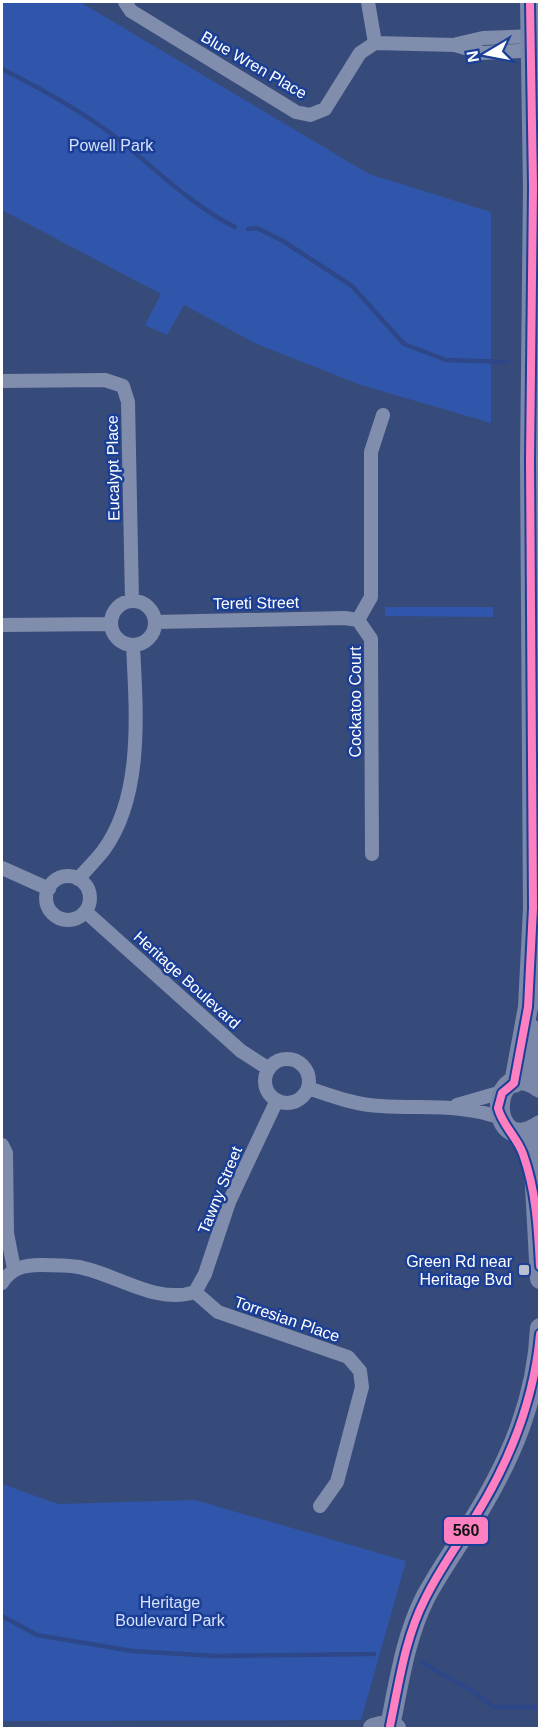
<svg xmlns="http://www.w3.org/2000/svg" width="541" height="1730" font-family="Arial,sans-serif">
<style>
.green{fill:#3056ac}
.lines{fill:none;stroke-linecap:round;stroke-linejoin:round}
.stream{stroke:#2e4788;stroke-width:4.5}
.street{stroke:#808dad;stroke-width:14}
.secondary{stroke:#7b88a9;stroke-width:20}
.bus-1-casing{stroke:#1b3f96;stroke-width:12}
.bus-1{stroke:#ff80c0;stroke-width:8}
.poi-dot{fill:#b9c0d0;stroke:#1b3f96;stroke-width:2}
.labels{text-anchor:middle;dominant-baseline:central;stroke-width:5;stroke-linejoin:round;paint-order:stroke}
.street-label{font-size:16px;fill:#fff;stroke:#1b3f96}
.park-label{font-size:16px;fill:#d5e1fb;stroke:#1b3f96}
.poi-label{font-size:16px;fill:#fff;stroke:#1b3f96;text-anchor:end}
.line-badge{stroke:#1b3f96;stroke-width:2}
.pale-badge-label{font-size:16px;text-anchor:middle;font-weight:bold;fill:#111}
</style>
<rect width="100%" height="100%" fill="#374b7a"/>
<path class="green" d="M2 2H80L369 174 491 212V423L361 385 259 345 184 305 167 335 145 325 161 294 2 210Z
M385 607H493V617L385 616Z
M2 1484 58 1504 195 1500 406 1561 361 1720 2 1721Z"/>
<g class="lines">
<path class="stream" d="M2 69C40 88 78 109 113 135 153 166 189 204 235 227
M248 229 257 228 283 241 352 286 404 344 446 360 508 362
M2 1616 37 1635 133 1651 215 1656 374 1654
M421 1662 474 1692 493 1707H540"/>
<path class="street" d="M125 2 131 11 296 112 310 115 325 109 360 53 375 43 455 45 482 53 539 50
M368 2 375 43
M457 44 483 38 539 36
M2 381 105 380 123 386 128 402 132 601
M111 623a22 22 0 1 1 44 0a22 22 0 1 1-44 0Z
M155 622 345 618 358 620
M2 625 111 624
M372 854 371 639 358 620 371 597V452L383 415
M2 868 49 889
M46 898a22 22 0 1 1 44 0a22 22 0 1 1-44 0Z
M78 879C86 870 95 861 103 851 144 796 136 710 133 645
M86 912 241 1051 269 1069
M265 1081a22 22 0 1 1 44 0a22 22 0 1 1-44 0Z
M308 1088C332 1096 355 1105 381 1106 422 1109 461 1103 501 1118
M457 1105 502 1092
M2 1145 6 1153 7 1233 14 1269
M2 1283C11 1268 24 1265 41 1265 53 1265 66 1265 79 1267 116 1274 157 1305 195 1292L218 1312 348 1357 360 1371 362 1387 337 1482 320 1506
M195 1292 205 1274 229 1202 277 1100"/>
<path class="secondary" d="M530 1028 538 1087
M514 1083 528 1007 533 908 530 460 533 187 530 2
M540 1088C487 1051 486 1162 540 1125
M540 1127 533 1149 540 1279
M390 1726C399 1683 405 1638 425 1598 440 1570 459 1543 476 1516 512 1457 537 1398 540 1328
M373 1728 381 1726 396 1728"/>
<g class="bus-1-casing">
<path id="bus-1" d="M530 2 533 187 530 460 533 908 528 1007 514 1083 502 1093 498 1108C502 1125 517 1137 523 1154 536 1190 538 1228 540 1266
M390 1726C399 1683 405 1638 425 1599 439 1570 458 1544 475 1517 510 1461 534 1400 540 1334"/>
</g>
<use href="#bus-1" class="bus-1"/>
</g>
<rect class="poi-dot" x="518" y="1264" width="12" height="12" rx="3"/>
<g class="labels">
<g class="street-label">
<text transform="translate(254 65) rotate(30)">Blue Wren Place</text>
<text transform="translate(113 468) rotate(-91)">Eucalypt Place</text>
<text transform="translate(256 603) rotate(-1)">Tereti Street</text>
<text transform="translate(355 702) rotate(-90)">Cockatoo Court</text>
<text transform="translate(187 980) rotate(42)">Heritage Boulevard</text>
<text transform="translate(220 1190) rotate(-68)">Tawny Street</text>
<text transform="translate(287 1319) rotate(19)">Torresian Place</text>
</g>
<g class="park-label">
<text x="111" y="145">Powell Park</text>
<text x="170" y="1602">Heritage<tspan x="170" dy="18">Boulevard Park</tspan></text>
</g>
<g class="poi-label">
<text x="512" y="1261">Green Rd near<tspan x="512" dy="18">Heritage Bvd</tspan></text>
</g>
</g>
<rect class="line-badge" x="443" y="1516" width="46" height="29" rx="6" fill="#ff80c0"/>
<g class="pale-badge-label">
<text x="466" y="1536">560</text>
</g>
<rect width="541" height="1730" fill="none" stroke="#ffffff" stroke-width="6"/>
<g transform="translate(487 54) rotate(260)" stroke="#1b3f96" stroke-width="4.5" paint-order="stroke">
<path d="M0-4.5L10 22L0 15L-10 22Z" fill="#ffffff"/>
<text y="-9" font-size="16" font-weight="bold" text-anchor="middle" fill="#ffffff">N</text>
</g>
</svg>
